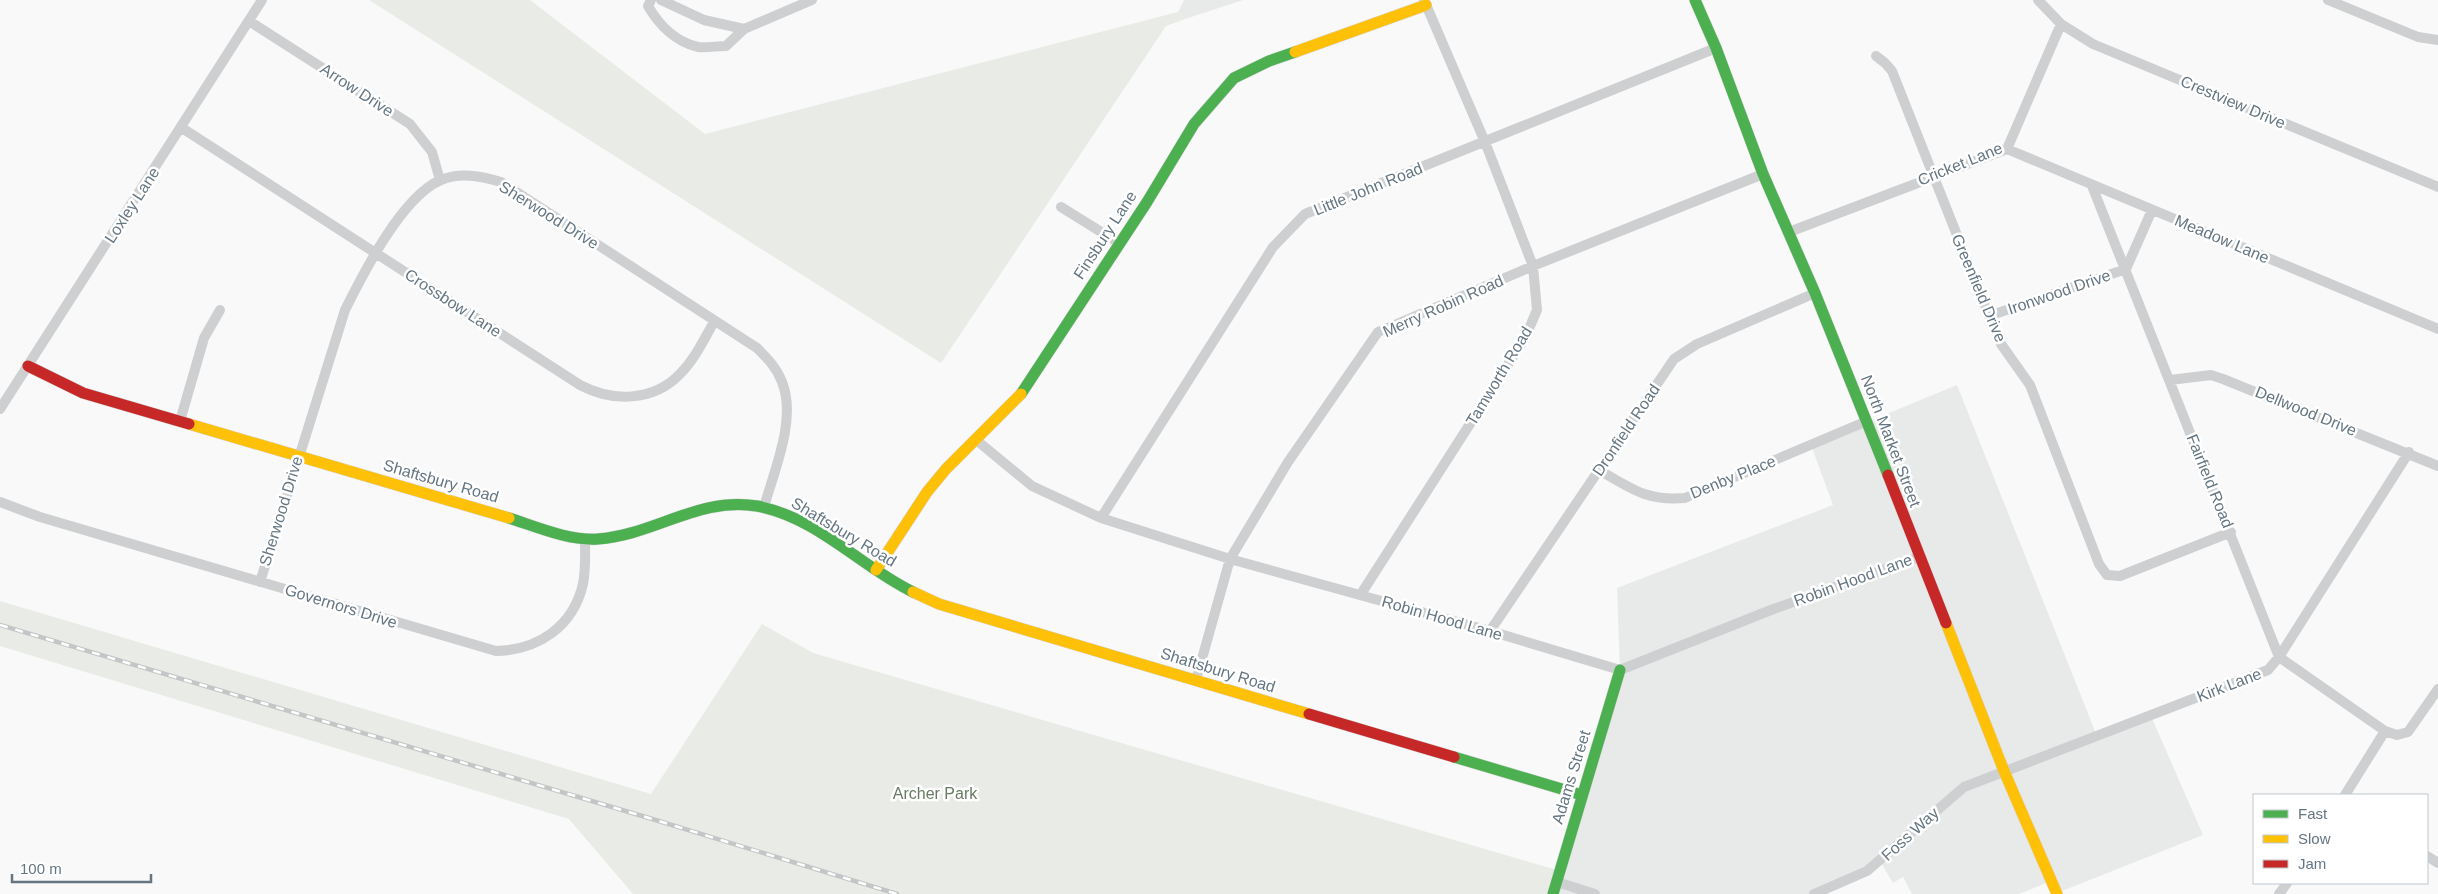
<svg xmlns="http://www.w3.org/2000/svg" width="2438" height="894" font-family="Arial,sans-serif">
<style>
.built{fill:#e8e9e9}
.green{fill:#e8ebe6}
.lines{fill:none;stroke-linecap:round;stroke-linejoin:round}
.fast-casing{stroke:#d5d6d7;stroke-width:12}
.slow-casing{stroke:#d5d6d7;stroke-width:12}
.jam-casing{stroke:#d5d6d7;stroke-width:12}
.street{stroke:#cecfd0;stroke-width:10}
.fast{stroke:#4caf50;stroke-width:11}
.slow{stroke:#ffc107;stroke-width:11}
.jam{stroke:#c62828;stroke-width:11}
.rail-casing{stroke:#c3c5c6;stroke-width:4.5}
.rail{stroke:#fff;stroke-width:2.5;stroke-dasharray:8;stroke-linecap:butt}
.labels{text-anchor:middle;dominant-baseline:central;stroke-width:5;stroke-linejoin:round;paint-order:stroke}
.street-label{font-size:16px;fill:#657683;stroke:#fff}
.park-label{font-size:16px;fill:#687a64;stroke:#fff}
</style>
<rect width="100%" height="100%" fill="#f9f9f9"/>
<path class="built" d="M1184 0H1243L1185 19 1178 12Z
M1957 385 2097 736 2151 716 2203 835 2057 893 2051 881 2019 894H1912L1903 877 1893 883 1880 861 1814 894H1553L1620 670 1617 588 1833 505 1811 445Z"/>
<path class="green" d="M369 0H530L705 134 1178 12 1185 19 1166 26 941 363Z
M0 601 651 794 762 624 813 653 1560 871 1553 894H633L569 819 0 646Z"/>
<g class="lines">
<g class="fast-casing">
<path id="fast" d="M1695 0 1716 48 1763 174 1815 293 1888 475
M1021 394 1147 202 1194 124 1234 78 1269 61 1295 52
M509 518C537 527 569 541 598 539 654 535 700 496 757 506 817 517 861 567 913 592
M1454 757 1582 795
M1553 894 1620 670"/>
</g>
<g class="slow-casing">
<path id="slow" d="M1295 52 1426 5
M189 424 509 518
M876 570 927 492 946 469 1021 394
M913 592 939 604 1309 714
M1946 623 2004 771 2057 894"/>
</g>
<g class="jam-casing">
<path id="jam" d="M28 366 83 393 189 424
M1888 475 1946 623
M1309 714 1454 757"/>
</g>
<path class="street" d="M651 0 648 6C659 25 676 42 698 47 707 48 717 46 726 46L744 29
M661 0 704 20 744 29 812 0
M2038 0 2061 24 2093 44 2438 187
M2328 0 2418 37 2438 40
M249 21 410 124 432 152 440 180
M1876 56 1885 63 1892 71 1989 316 2001 344 2030 385 2099 564 2107 575 2120 576 2231 532
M182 128 580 385C612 402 653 402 680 374 695 359 704 339 714 322
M2007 149 2438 329
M2092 186 2279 657 2385 731 2397 735 2408 732 2438 689
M1061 207 1119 243
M1789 232 2007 149 2061 24
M1989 316 2126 269 2152 210
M2170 380 2211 375 2223 379 2438 466
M0 409 262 0
M180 421 204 338 220 310
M975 439 1032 486 1101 518 1230 559 1490 631 1620 670 1771 610 1919 557
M1599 470C1632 489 1646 501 1685 498L1867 421
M0 502 40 517 496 651C538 650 573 627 583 584 586 569 585 553 585 538
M1101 518 1273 247 1305 214 1716 48
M260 582 345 310C363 274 402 196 441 180 460 172 481 176 501 182L757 348C767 358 777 368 782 382 797 419 774 471 764 507
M1361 594 1525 338 1537 310 1533 266 1485 142 1424 0
M1490 631 1674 359 1697 344 1815 293
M1196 680 1230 559 1288 462 1378 332 1533 266 1763 174
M2345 795 2385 731
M2427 856 2438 863
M1557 882 1595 894
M1814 894 1867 871 1964 787 2268 670 2279 657 2409 452
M2279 894 2287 883"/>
<use href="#fast" class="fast"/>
<use href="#slow" class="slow"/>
<use href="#jam" class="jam"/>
<g class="rail-casing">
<path id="rail" d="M0 625 649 818 897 894"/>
</g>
<use href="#rail" class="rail"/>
</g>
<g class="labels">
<g class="street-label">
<text transform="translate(357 90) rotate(33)">Arrow Drive</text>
<text transform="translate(2233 102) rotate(23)">Crestview Drive</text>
<text transform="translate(1960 164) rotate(-22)">Cricket Lane</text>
<text transform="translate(1368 189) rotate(-22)">Little John Road</text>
<text transform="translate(132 205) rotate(-57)">Loxley Lane</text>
<text transform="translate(549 215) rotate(32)">Sherwood Drive</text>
<text transform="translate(1105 235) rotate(-57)">Finsbury Lane</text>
<text transform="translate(2222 239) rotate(23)">Meadow Lane</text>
<text transform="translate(1979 288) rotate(67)">Greenfield Drive</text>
<text transform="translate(2059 292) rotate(-19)">Ironwood Drive</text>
<text transform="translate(453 303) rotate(33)">Crossbow Lane</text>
<text transform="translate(1443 306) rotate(-24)">Merry Robin Road</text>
<text transform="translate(1499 376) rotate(-59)">Tamworth Road</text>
<text transform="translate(2306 411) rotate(22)">Dellwood Drive</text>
<text transform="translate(1626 430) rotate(-56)">Dronfield Road</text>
<text transform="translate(1891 441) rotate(69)">North Market Street</text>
<text transform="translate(1733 477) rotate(-22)">Denby Place</text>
<text transform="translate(441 481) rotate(16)">Shaftsbury Road</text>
<text transform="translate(2210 481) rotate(68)">Fairfield Road</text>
<text transform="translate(281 511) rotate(-73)">Sherwood Drive</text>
<text transform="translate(844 532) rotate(31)">Shaftsbury Road</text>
<text transform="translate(1853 580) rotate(-20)">Robin Hood Lane</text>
<text transform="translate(341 606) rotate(17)">Governors Drive</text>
<text transform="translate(1442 618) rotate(16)">Robin Hood Lane</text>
<text transform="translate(1218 670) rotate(17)">Shaftsbury Road</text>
<text transform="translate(2229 685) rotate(-21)">Kirk Lane</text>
<text transform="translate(1571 777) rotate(-73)">Adams Street</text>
<text transform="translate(1910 834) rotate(-42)">Foss Way</text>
</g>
<g class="park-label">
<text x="935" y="793">Archer Park</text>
</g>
</g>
<rect x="2253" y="794" width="175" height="90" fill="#ffffff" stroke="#c1c8cd"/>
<rect x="2263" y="810" width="25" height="8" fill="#4caf50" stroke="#c1c8cd"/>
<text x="2298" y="819" font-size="15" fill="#657683">Fast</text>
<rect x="2263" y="835" width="25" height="8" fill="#ffc107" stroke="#c1c8cd"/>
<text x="2298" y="844" font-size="15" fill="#657683">Slow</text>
<rect x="2263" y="860" width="25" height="8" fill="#c62828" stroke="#c1c8cd"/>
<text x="2298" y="869" font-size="15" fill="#657683">Jam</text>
<path d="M12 874v8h139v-8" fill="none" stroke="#657683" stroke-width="2.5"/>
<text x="20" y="874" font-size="15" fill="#657683" stroke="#ffffff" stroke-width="4" paint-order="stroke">100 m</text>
</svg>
